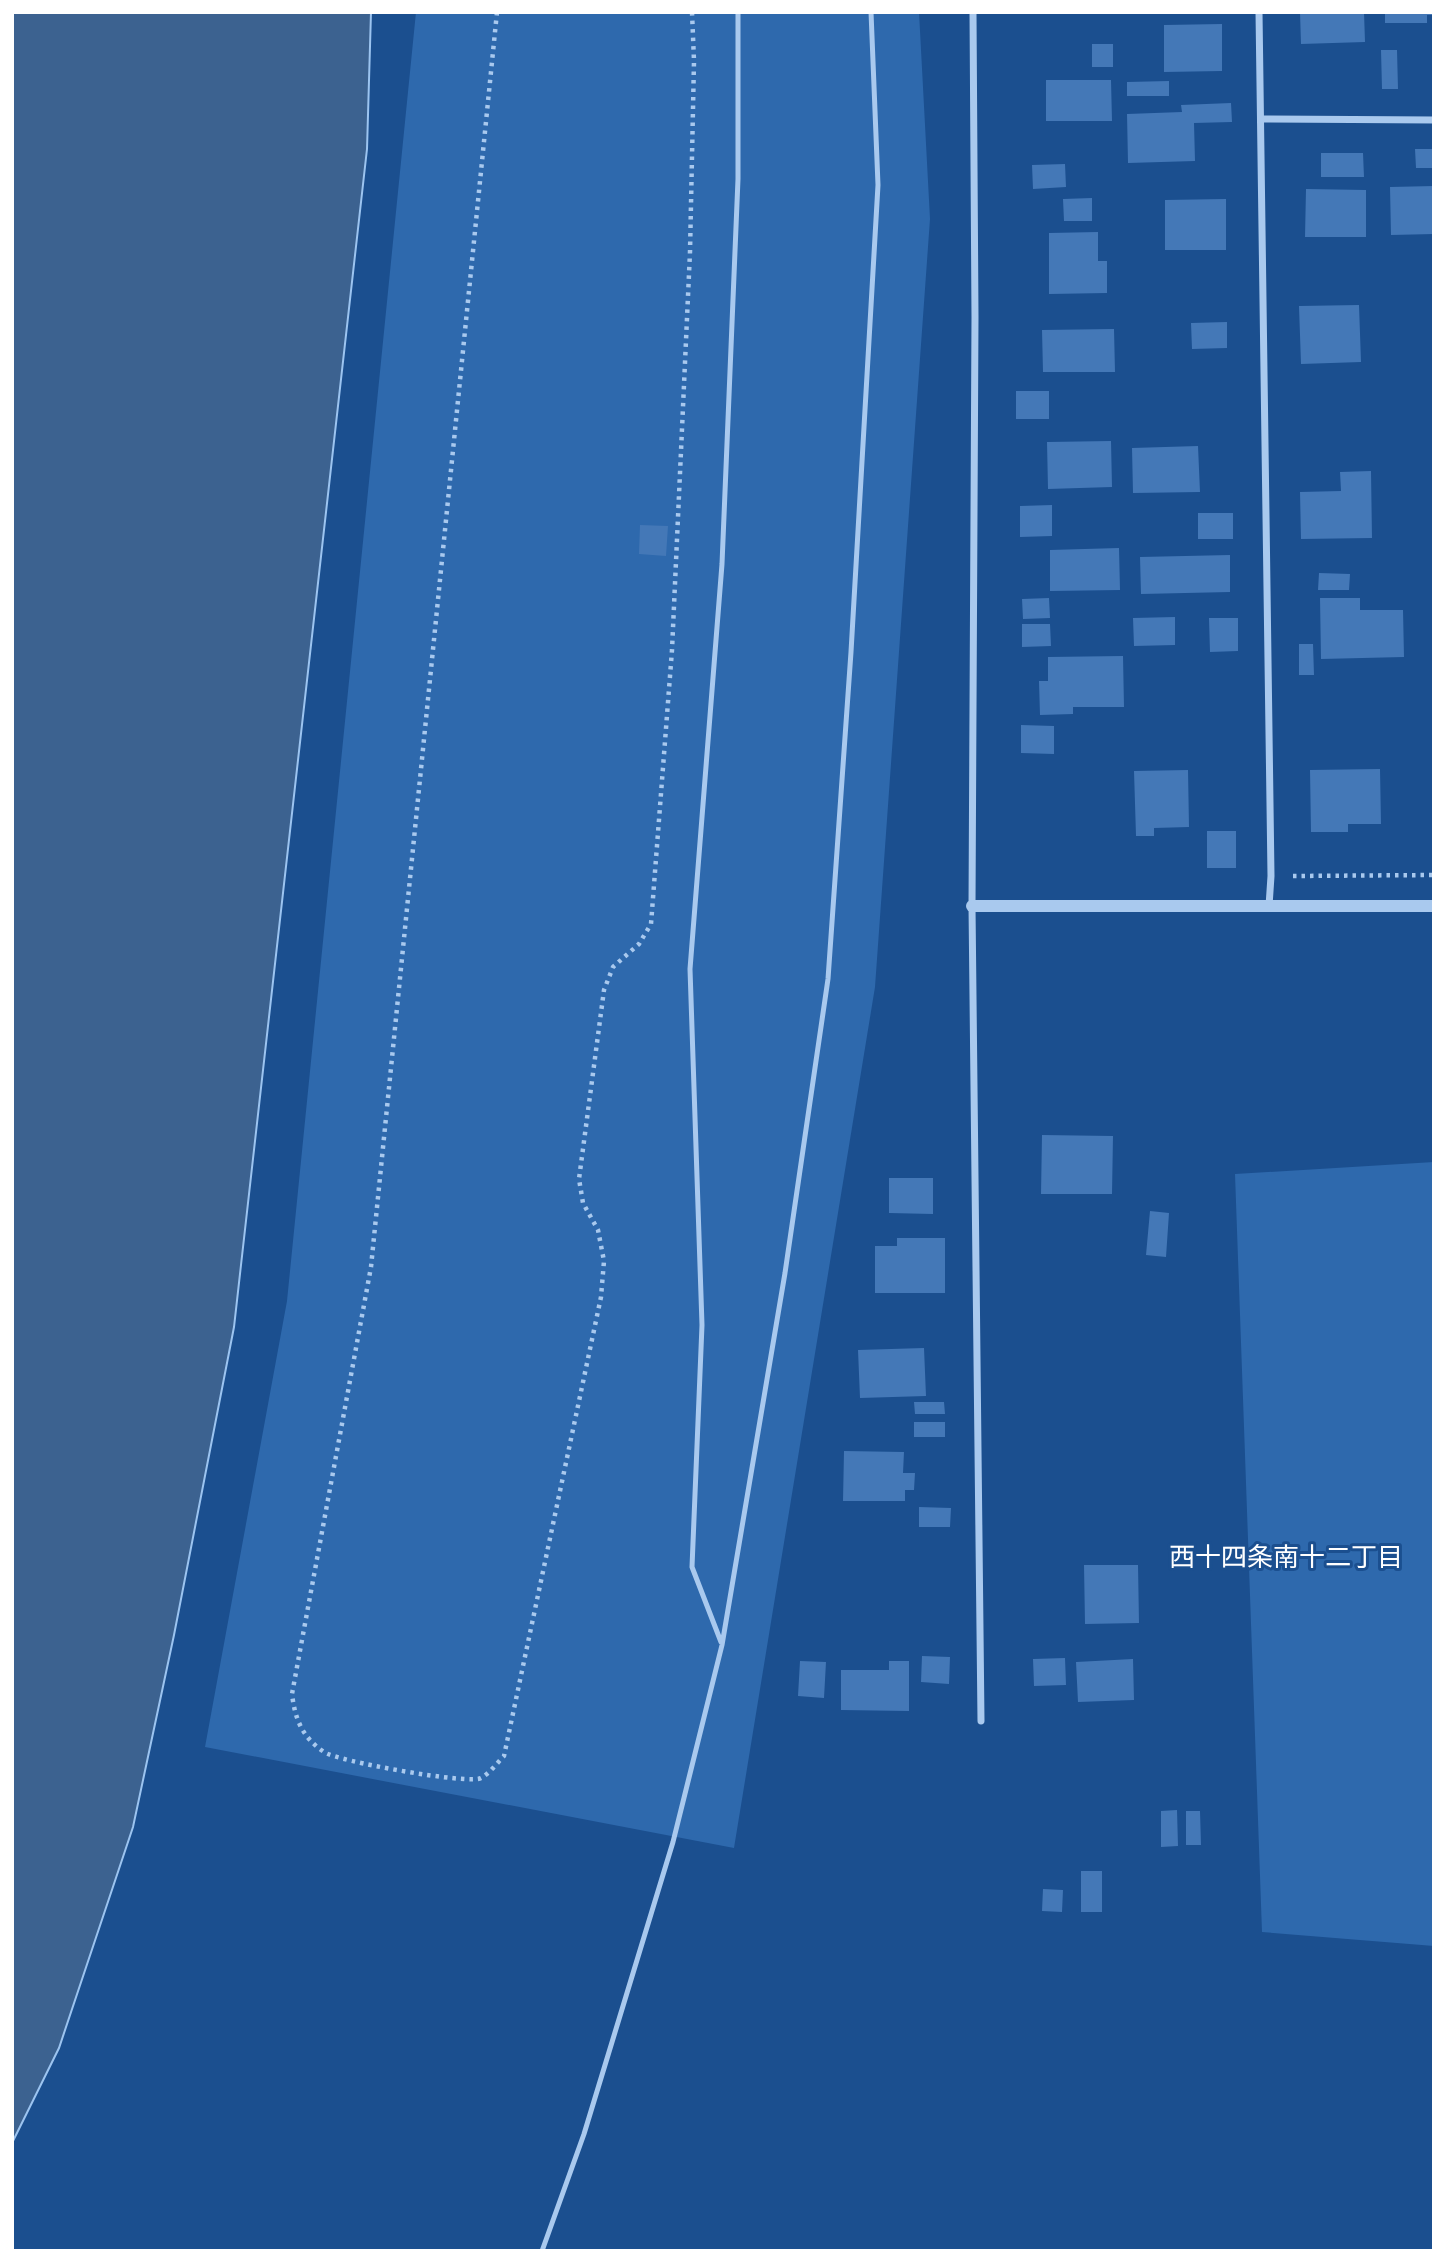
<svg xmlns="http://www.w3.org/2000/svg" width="1446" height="2263" font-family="'Varela Round','Noto Sans JP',sans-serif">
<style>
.green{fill:#2e69ad}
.water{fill:#3c6290;stroke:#9cc4f0;stroke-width:2}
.building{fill:#4478b7}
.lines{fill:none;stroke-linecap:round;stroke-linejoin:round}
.path{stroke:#a9c9ee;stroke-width:4.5;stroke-dasharray:3.5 5;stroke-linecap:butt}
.service{stroke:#a9c9ee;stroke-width:5}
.minor{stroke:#a9c9ee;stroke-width:7}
.tertiary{stroke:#a9c9ee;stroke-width:12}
.labels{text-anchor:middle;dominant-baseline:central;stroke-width:6;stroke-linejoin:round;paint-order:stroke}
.neighbourhood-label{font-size:26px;fill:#fff;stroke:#1b4f8f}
</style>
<rect width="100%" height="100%" fill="#1b4f8f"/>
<path class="green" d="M416 12H919L930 219 875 987 734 1848 205 1747 287 1301Z
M1434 1162V1946L1262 1932 1235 1174Z"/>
<path class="water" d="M12 12H371L367 149 234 1327 174 1635 133 1827 59 2048 12 2143Z"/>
<path class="building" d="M1300 12H1364L1365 42 1301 44Z
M1385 12H1434V15H1427V23H1385Z
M1222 24V71L1164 72V25Z
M1092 44H1113V67H1092Z
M1381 50H1397L1398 89H1382Z
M1046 80H1111L1112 121H1046Z
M1169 81V96H1127V82Z
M1231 103 1232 122 1194 123 1195 161 1128 163 1127 114 1182 112 1181 105Z
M1415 149H1434V168H1416Z
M1321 153H1363L1364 177H1321Z
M1065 164 1066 187 1033 189 1032 165Z
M1434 186V234L1391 235 1390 187Z
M1306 189 1366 190V237H1305Z
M1092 198V221H1064L1063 199Z
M1226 199V250H1165V200Z
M1098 232V261H1107V293L1049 294V233Z
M1359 305 1361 362 1301 364 1299 306Z
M1227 322V348L1192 349 1191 323Z
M1114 329 1115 372H1043L1042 330Z
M1016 391H1049V419H1016Z
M1111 441 1112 487 1048 489 1047 442Z
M1198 446 1200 492 1133 493 1132 448Z
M1371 471 1372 538 1301 539 1300 492 1341 491 1340 472Z
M1052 505V536L1020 537V506Z
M1198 513H1233V539H1198Z
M640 525 668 526 666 556 639 554Z
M1119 548 1120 590 1050 591V550Z
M1230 555V592L1141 594 1140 557Z
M1319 573 1350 574 1349 590H1318Z
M1049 598 1050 618 1023 619 1022 599Z
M1320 598H1360V610H1403L1404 657 1321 659Z
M1175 617V645L1134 646 1133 618Z
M1209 618H1238V651L1210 652Z
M1022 624H1050L1051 646 1022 647Z
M1299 644H1313L1314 675H1299Z
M1123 656 1124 707H1073V714L1040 715 1039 681H1048V657Z
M1021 725 1054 726V754L1021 753Z
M1380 769 1381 824H1348V832H1311L1310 770Z
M1188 770 1189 827 1154 828V836H1136L1134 771Z
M1207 831H1236V868H1207Z
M1042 1135 1113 1136 1112 1194H1041Z
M889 1178H933V1214L889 1213Z
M1150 1211 1169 1213 1166 1257 1146 1255Z
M897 1238H945V1293H875V1246H897Z
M924 1348 926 1396 860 1398 858 1350Z
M914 1402H944L945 1414H915Z
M914 1422H945V1437H914Z
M844 1451 904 1452 903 1473H915L914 1490H905V1501H843Z
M919 1507 951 1508 950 1527H919Z
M1084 1565H1138L1139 1623 1085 1624Z
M922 1656 950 1657 949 1684 921 1682Z
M1065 1658 1066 1685 1034 1686 1033 1659Z
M1133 1659 1134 1700 1078 1702 1076 1662Z
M800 1661 826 1662 824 1698 798 1696Z
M889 1661H909V1711L841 1710V1670H889Z
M1177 1810 1178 1846 1161 1847V1811Z
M1186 1811H1200L1201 1845H1186Z
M1081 1871H1102V1912H1081Z
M1043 1889 1063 1890 1062 1912 1042 1911Z"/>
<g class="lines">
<path class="path" d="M497 12 371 1267 292 1694C295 1719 302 1737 324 1752 336 1761 469 1785 481 1778 489 1774 498 1762 504 1756L601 1297 604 1261 598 1230 583 1203 579 1179 604 990 613 967 639 944 651 924 672 650 690 252 694 61 692 12
M1293 876 1434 875"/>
<path class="service" d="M721 1642 692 1567 702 1325 690 969 722 564 738 179V12
M542 2251 584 2134 673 1842 722 1645 785 1273 828 979 851 652 878 185 871 12"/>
<path class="minor" d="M973 12 975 317 972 906 981 1721
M1259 12 1271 876 1269 906
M1261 119 1434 120"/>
<path class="tertiary" d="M972 906H1434"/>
</g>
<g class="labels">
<g class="neighbourhood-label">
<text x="1286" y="1557">西十四条南十二丁目</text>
</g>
</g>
<rect width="1446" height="2263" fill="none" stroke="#ffffff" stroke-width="28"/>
</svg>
